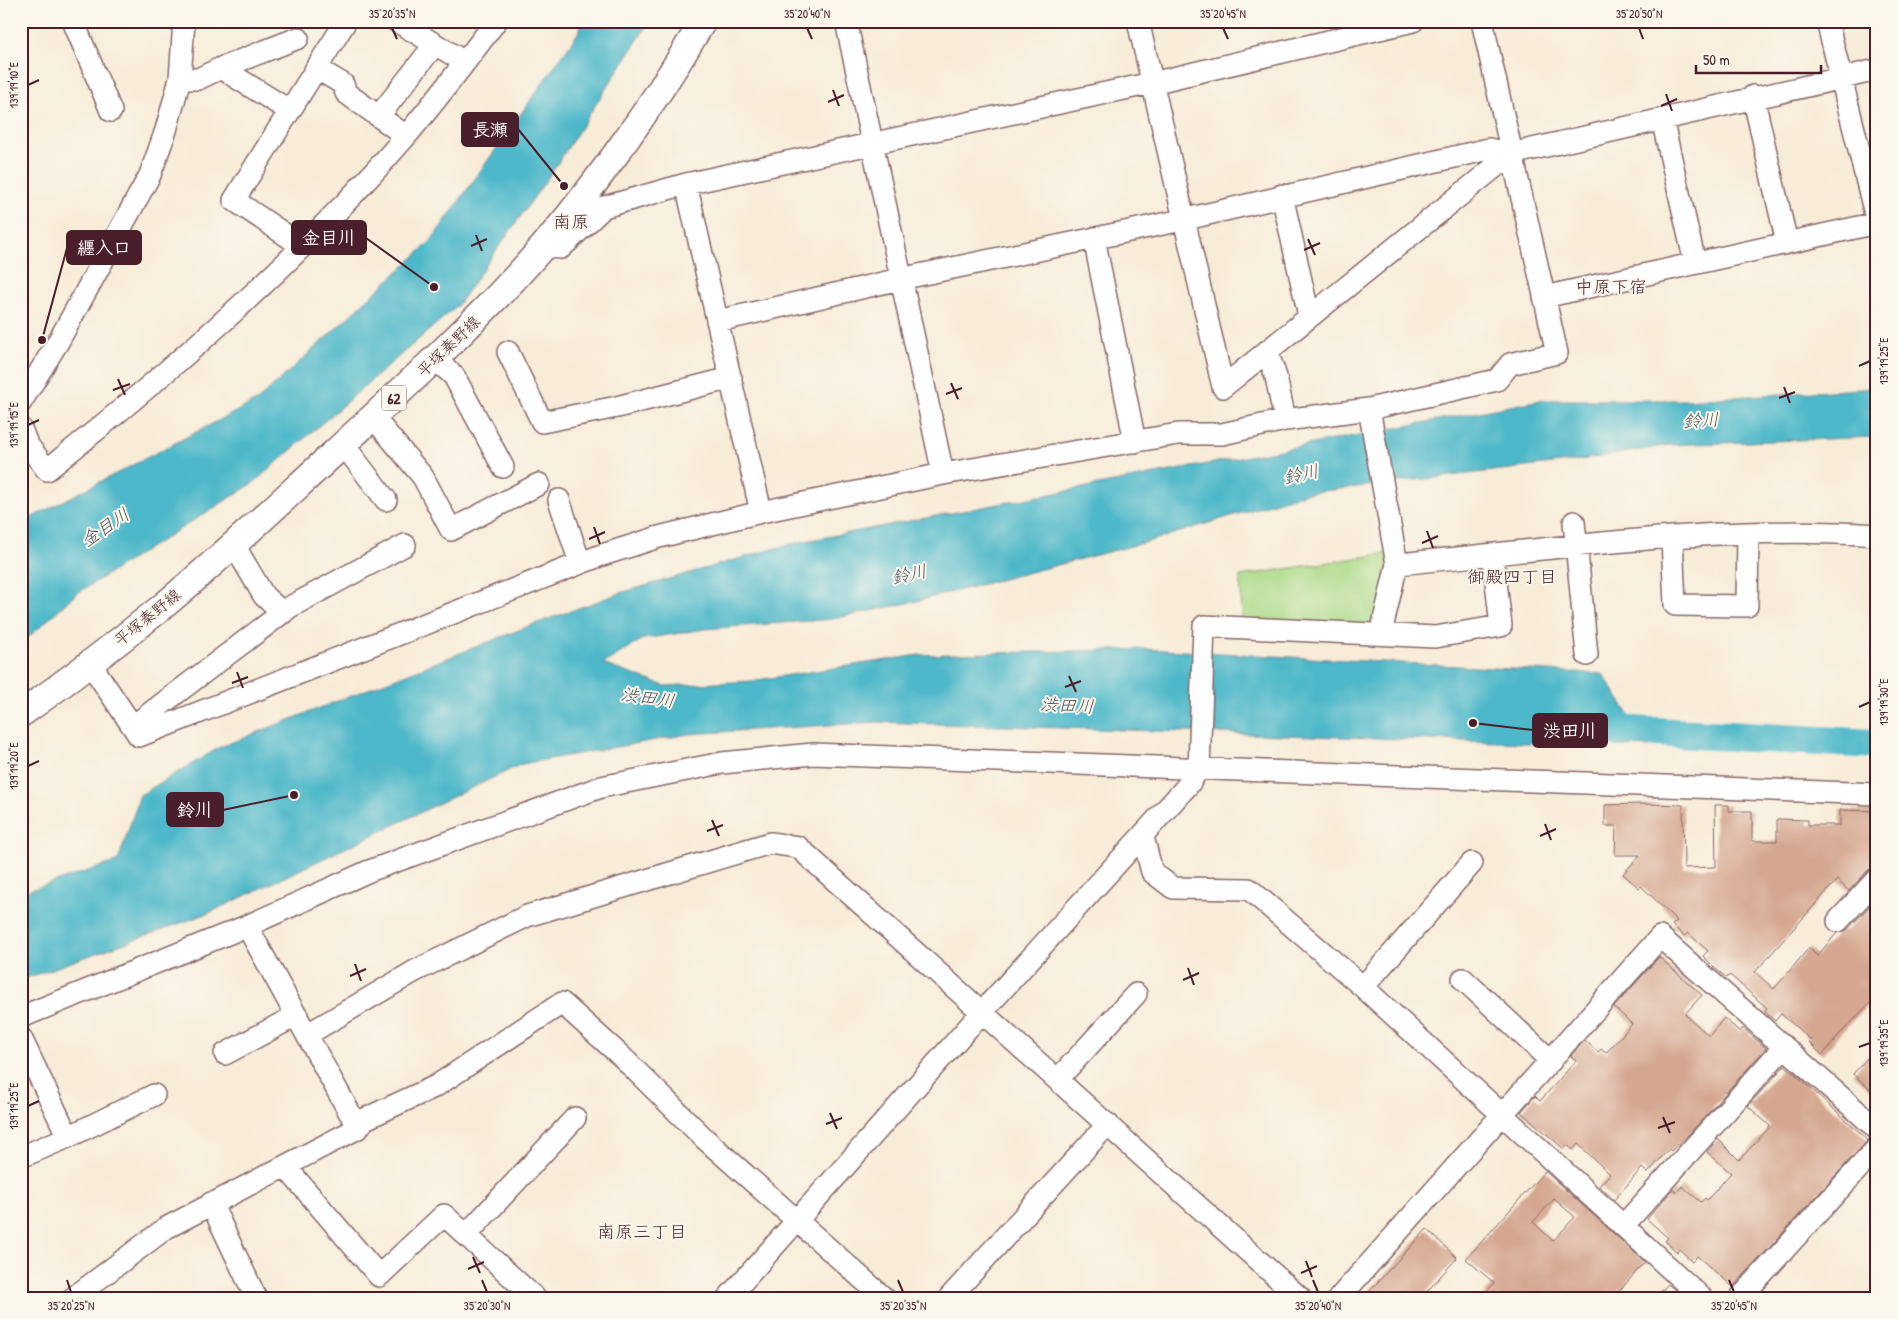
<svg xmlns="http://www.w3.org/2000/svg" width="1898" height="1319" font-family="'Patrick Hand','Klee One',sans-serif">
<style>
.green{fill:#aad987;stroke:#7a7c59}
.water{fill:#4db8c9;stroke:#4c6c7a}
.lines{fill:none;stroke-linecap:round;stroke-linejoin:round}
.river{stroke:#4db8c9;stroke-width:30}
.building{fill:#d5a791;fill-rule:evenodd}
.minor-casing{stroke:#876768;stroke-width:24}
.major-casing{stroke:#876768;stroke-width:29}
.minor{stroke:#fff;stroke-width:21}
.major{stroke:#fff;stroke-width:26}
.ticks{fill:none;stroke:#4a1f2b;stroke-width:2}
.labels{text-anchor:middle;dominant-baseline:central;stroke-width:4;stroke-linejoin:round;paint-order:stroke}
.shield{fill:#fbf7ec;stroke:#7f6065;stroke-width:1}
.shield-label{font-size:15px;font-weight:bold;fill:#4a1f2b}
.street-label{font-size:16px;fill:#4a1f2b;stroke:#fbf7ec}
.neighbourhood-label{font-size:18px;fill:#4a1f2b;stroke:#fbf7ec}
.water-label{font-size:18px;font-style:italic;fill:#4b5562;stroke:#fbf7ec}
.leader{fill:none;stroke:#4a1f2b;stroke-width:2}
.callout-dot{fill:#4a1f2b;stroke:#fbf7ec;stroke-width:2}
.callout{fill:#4a1f2b;stroke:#4a1f2b;stroke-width:2}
.callout-label{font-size:18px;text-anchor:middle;font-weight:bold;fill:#fff}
.neatline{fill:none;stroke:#4a1f2b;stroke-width:2}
.ticks-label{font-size:12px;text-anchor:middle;fill:#4a1f2b}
</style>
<rect width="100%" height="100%" fill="#fbf7ec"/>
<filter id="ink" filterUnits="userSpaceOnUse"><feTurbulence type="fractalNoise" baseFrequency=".02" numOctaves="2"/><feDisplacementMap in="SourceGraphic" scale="10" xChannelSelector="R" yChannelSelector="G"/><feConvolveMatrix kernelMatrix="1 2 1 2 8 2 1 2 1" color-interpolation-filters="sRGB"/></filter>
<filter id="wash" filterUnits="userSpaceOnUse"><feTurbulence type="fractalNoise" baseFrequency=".0096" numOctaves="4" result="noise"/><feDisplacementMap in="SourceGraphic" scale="20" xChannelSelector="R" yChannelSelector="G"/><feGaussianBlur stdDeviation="1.12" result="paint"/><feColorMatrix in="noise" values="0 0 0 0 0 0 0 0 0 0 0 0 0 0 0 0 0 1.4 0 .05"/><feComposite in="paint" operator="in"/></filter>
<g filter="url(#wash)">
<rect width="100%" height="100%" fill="#f7ecd8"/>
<path class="green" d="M1388 553 1389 578 1373 626 1242 620 1240 576Z"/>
<path class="water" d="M583 21H650L552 172 457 306 252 484 76 594 21 644V523L258 400 430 242 578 33Z
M1877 388V437L1669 445 1569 462 1306 493 1147 542 917 601 833 619 705 629 643 639 603 664 665 686 751 681 919 655 1146 649 1603 674 1650 747 877 722 689 734 522 764 209 913 21 980V893L118 861 140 795 220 747 529 626 620 593 790 544 1541 400H1686Z"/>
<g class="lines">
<path class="river" d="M1598 729 1877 744"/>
</g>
<g id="blocks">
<path class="building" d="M1642 804 1683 805 1684 868 1716 867 1715 805H1729V811H1752V841H1777V819L1808 820V825H1840V810L1877 811V867L1868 870 1849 891 1837 880 1755 972 1774 989 1809 948 1817 956 1837 933 1847 930 1877 898V996L1834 1040 1835 1041 1822 1055 1809 1042 1811 1040 1781 1014 1775 1021 1764 1011 1767 1008 1730 975 1727 978 1717 970 1703 956 1708 951 1688 933 1684 936 1672 925 1677 921 1672 916 1641 886 1639 888 1623 874 1640 855H1615L1616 826H1605V805Z
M1659 957 1702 995 1685 1014 1709 1036 1724 1018 1740 1032 1743 1028 1766 1048 1689 1134 1671 1151 1669 1149 1648 1173 1642 1168 1614 1200 1599 1186 1610 1174 1578 1144 1573 1150 1567 1145 1564 1149 1521 1112 1535 1096 1540 1101 1576 1061 1571 1056 1585 1040 1598 1052 1601 1049 1606 1053 1632 1024 1614 1007Z
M1869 1056 1877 1063V1096L1853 1074Z
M1785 1065 1868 1140 1733 1287 1697 1256 1692 1261 1679 1249 1677 1252 1665 1241 1668 1238 1647 1219 1673 1189 1676 1193 1682 1186 1701 1202 1705 1198 1707 1200 1731 1173 1707 1152 1718 1139 1739 1160 1767 1130 1770 1126 1748 1106Z
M1545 1171 1645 1262 1613 1298H1481L1494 1283 1466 1259ZM1554 1199 1575 1217 1553 1241 1533 1222Z
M1427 1229 1457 1258 1421 1298H1363Z
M1668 1284 1678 1293 1674 1298H1655Z"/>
</g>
</g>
<g filter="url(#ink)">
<use href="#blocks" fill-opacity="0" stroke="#876768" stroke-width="1"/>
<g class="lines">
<g class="minor-casing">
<path id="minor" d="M73 21 111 111
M396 21 465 62
M846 21 943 474
M1138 21 1223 387 1511 154
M1827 21 1877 222
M221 68 290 111
M316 68 343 84 346 93 406 136
M180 79H198L221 68 298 38
M1753 96 1787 243
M379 116 435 44
M1662 119 1695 263
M686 184 761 512
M1282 195 1309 316
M1094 238 1135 442
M302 246 234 200 346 21
M543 246 561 248 604 207 686 184 1152 83 1413 21
M1544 297 1877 223
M718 321 900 279 1182 220 1489 149 1511 154 1877 70
M1267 351 1276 377 1285 420
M508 352 542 422 617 407 731 378
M435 359 454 376 503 467
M21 402 58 342 150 175 166 130 180 79 184 21
M373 417 423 477 451 530 539 484
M21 429 27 444 47 470C175 368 300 259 407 135 438 98 467 60 496 21
M343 444 386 500
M559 500 580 563
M1574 522 1587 655
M1672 538 1675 605 1747 606 1748 534
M234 545 264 596 283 613
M1397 564C1556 549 1717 524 1877 535
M1381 633 1397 564 1369 409 1497 380 1510 364 1557 353 1482 21
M90 663 139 736 599 556 659 537 761 512 943 474 1178 434H1222L1285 420 1369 409
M133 726 290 607 405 545
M1143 837 1152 872 1173 888 1249 889 1363 987 1702 1298
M1838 921 1877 879
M247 926 358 1128
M1463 979 1551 1061
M1363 987 1472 863
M21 1017 247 926 369 871 601 787 722 763 813 754 1877 794
M308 1034 415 971 527 916 770 843 798 847 1300 1298
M21 1038 68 1137
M225 1054 297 1015
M1058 1079 1136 994
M21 1157 68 1137 154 1095
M285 1166 379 1276 444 1215 535 1298
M211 1203 256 1298
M1623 1226 1783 1048
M466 1235 575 1118
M73 1298 166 1228 358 1128 365 1119 436 1086 562 1003 621 1056 705 1139 884 1298
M728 1298 983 1011 1189 784 1199 768 1204 626 1435 637 1501 626 1493 555
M949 1298 1108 1124
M1339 1298 1660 937 1877 1129
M1740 1298 1877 1148"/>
</g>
<g class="major-casing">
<path id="major" d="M21 714C69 680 116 644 162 607 221 558 277 505 334 453 395 396 457 340 514 279 583 205 652 108 703 21"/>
</g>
<use href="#minor" class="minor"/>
<use href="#major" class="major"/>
</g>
</g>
<path class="ticks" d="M392 28 397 39M807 28 812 39M1223 28 1228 39M1639 28 1643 39M28 85 39 80M833 90 839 106M1666 94 1672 111M828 102 844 95M1661 106 1677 99M476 235 482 251M1308 239 1315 255M471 246 487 239M1304 250 1320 243M1859 366 1870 361M118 379 125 395M951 383 958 399M1784 387 1790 403M113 390 130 384M946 394 962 388M1779 398 1795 392M28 425 39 420M594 527 600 544M1427 531 1433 548M589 539 605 532M1422 543 1438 536M237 672 243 688M1069 676 1076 692M232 683 248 677M1065 687 1081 681M1859 707 1870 702M28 766 39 761M712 820 719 836M1545 824 1551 840M707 831 723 825M1540 836 1556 829M355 964 361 981M1188 968 1194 985M350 976 366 969M1183 980 1199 973M1859 1047 1870 1043M28 1106 39 1101M830 1113 837 1129M1663 1117 1670 1133M826 1124 842 1118M1658 1128 1675 1122M473 1257 480 1273M1306 1261 1312 1277M468 1269 484 1262M1301 1273 1317 1266M67 1280 71 1292M482 1280 487 1292M898 1280 903 1292M1313 1280 1318 1292M1729 1280 1734 1292"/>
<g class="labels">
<rect class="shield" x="381.5" y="385.5" width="25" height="25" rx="4"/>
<g class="shield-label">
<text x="394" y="398">62</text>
</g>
<g class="street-label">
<text transform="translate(448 346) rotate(-44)">平塚秦野線</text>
<text transform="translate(147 617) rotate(-39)">平塚秦野線</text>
</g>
<g class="neighbourhood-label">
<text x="571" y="221">南原</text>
<text x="1611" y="286">中原下宿</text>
<text x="1512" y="576">御殿四丁目</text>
<text x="642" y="1231">南原三丁目</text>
</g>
<g class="water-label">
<text transform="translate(1701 420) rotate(-3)">鈴川</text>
<text transform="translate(1301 474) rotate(-12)">鈴川</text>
<text transform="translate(105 527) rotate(-34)">金目川</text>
<text transform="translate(909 574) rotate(-12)">鈴川</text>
<text transform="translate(648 697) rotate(8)">渋田川</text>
<text transform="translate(1067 705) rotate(3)">渋田川</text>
</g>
</g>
<path class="leader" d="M564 186L518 129M434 287L366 238M42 340L67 248M1473 723L1533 730M294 795L223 810"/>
<g class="callout-dot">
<circle cx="564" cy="186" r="5"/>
<circle cx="434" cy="287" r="5"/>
<circle cx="42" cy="340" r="5"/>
<circle cx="1473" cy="723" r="5"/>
<circle cx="294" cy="795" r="5"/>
</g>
<g class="callout">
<rect x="462" y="113" width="56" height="33" rx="5"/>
<rect x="292" y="221" width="74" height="33" rx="5"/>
<rect x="67" y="231" width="74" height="33" rx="5"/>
<rect x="1533" y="714" width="74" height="33" rx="5"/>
<rect x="167" y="793" width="56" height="33" rx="5"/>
</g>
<g class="callout-label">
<text x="490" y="136">長瀬</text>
<text x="329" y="244">金目川</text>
<text x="104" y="254">纒入口</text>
<text x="1570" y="737">渋田川</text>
<text x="195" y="816">鈴川</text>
</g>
<rect width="1898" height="1319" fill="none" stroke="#fbf7ec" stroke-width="55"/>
<path d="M1696 65v8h125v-8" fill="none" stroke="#4a1f2b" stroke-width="2.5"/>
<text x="1703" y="65" font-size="15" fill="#4a1f2b" stroke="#fbf7ec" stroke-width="4" paint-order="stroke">50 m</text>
<rect x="28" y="28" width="1842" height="1264" class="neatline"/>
<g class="ticks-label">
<text x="392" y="18">35°20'35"N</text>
<text x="807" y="18">35°20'40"N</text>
<text x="1223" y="18">35°20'45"N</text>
<text x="1639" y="18">35°20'50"N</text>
<text transform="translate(14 85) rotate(-90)" y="4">139°19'10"E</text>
<text transform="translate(1884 361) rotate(-90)" y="4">139°19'25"E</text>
<text transform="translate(14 425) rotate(-90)" y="4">139°19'15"E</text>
<text transform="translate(1884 702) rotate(-90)" y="4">139°19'30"E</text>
<text transform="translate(14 766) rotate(-90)" y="4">139°19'20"E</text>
<text transform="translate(1884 1043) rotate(-90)" y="4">139°19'35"E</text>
<text transform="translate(14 1106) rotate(-90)" y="4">139°19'25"E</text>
<text x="71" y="1310">35°20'25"N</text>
<text x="487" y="1310">35°20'30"N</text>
<text x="903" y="1310">35°20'35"N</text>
<text x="1318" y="1310">35°20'40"N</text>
<text x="1734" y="1310">35°20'45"N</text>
</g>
</svg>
